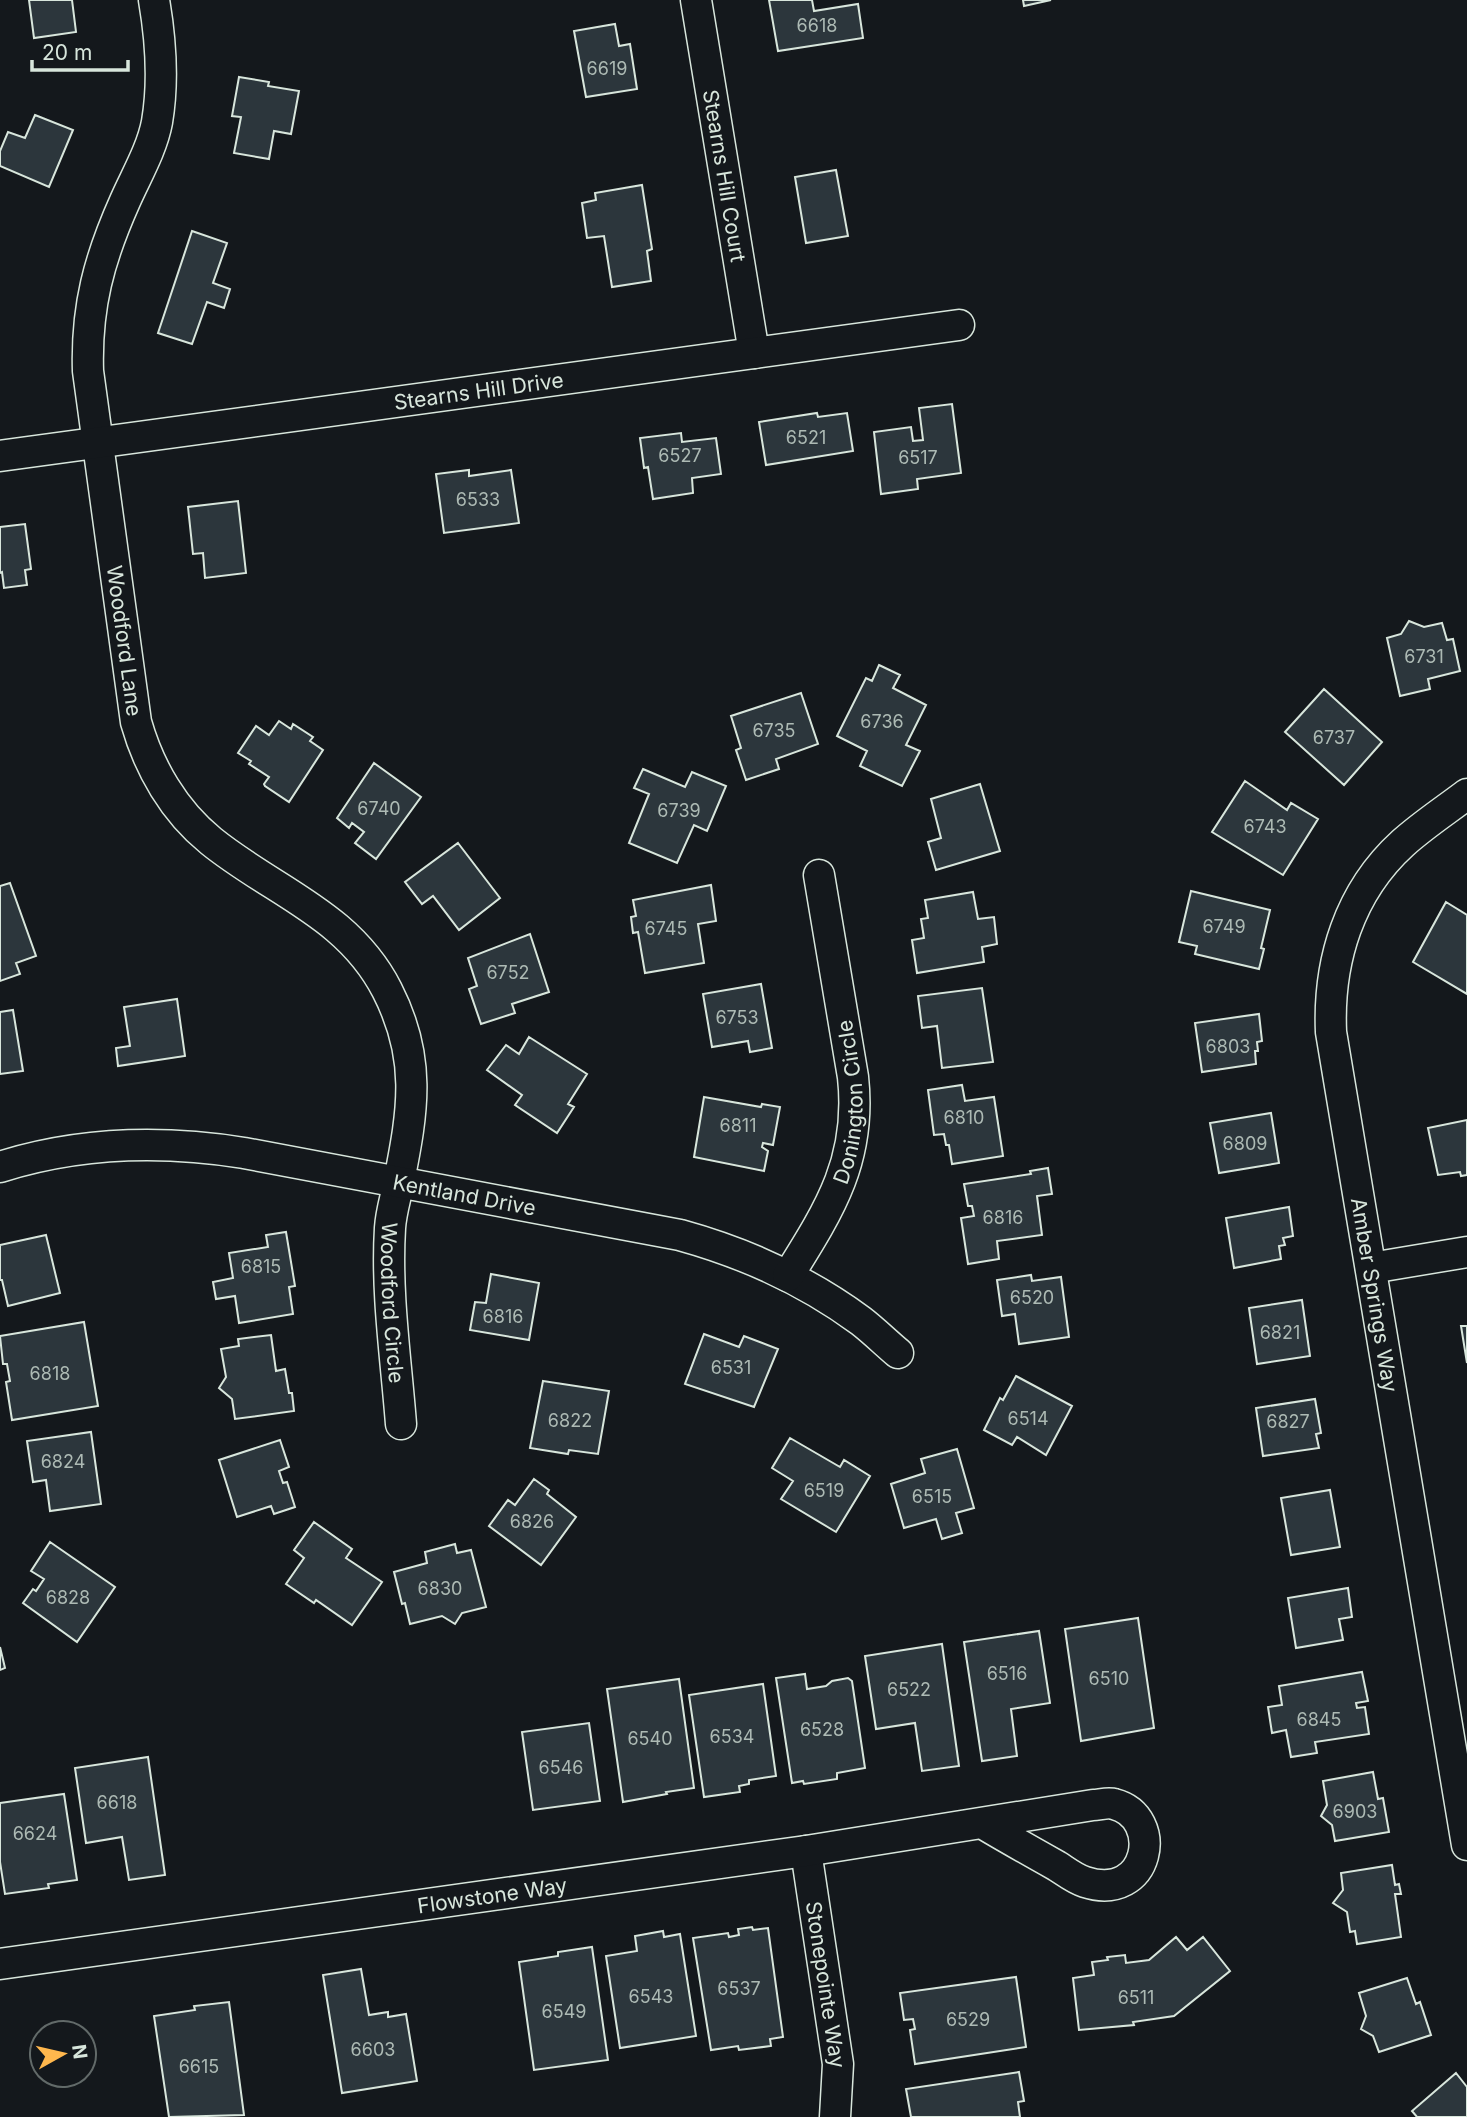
<svg xmlns="http://www.w3.org/2000/svg" width="1467" height="2117" font-family="Inter,sans-serif">
<style>
.building{fill:#2c363c;stroke:#d8e6dc;stroke-width:2}
.lines{fill:none;stroke-linecap:round;stroke-linejoin:round}
.street-casing{stroke:#d8e6dc;stroke-width:33}
.street{stroke:#14181c;stroke-width:30}
.labels{text-anchor:middle;dominant-baseline:central;stroke-width:5;stroke-linejoin:round;paint-order:stroke}
.number-label{font-size:18px;fill:#adbab4}
.street-label{font-size:21px;fill:#d8e6dc;stroke:#14181c}
</style>
<rect width="100%" height="100%" fill="#14181c"/>
<path class="building" d="M29 0H72L76 32 34 38Z
M769 0H812L814 11 858 4 863 38 778 51Z
M1023 0H1051L1024 6Z
M615 24 619 46 630 44 637 89 586 97 574 31Z
M239 77 269 82 268 86 299 91 291 134 274 131 269 159 234 153 241 117 232 116Z
M35 115 73 130 49 187 0 166V151L8 132 25 138Z
M836 170 848 236 806 243 795 177Z
M642 185 652 249 647 251 651 281 612 287 604 236 587 238 582 203 596 200 595 193Z
M192 231 227 243 213 283 230 289 224 308 207 302 192 344 158 333Z
M952 404 961 473 917 479 918 489 881 494 874 432 911 427 913 441 923 440 919 408Z
M817 413 818 417 847 413 853 451 766 465 759 422Z
M681 433 682 442 716 438 721 474 692 478 693 493 653 499 648 467 644 468 640 438Z
M469 470V476L511 470 519 523 444 533 436 474Z
M238 501 246 573 205 578 203 553 193 554 188 507Z
M25 524 31 569 25 570 27 585 4 588 2 572 0 573V527Z
M1409 621 1424 627 1442 623 1447 640 1453 639 1460 671 1428 679 1430 689 1400 696 1387 638 1401 634Z
M879 665 900 675 893 688 926 705 906 745 920 751 902 786 860 766 867 751 837 736 866 678 872 681Z
M1324 689 1382 742 1344 785 1285 732Z
M801 693 818 744 776 759 779 769 746 780 736 750 741 748 731 716Z
M279 721 291 729 293 724 313 737 310 741 323 750 289 802 265 786 264 784 269 777 249 764 251 761 238 753 256 726 269 735Z
M374 763 421 797 376 859 355 843 364 832 352 823 349 828 337 818Z
M643 769 685 787 692 772 726 786 707 831 694 825 677 863 629 843 649 794 634 788Z
M1245 781 1287 810 1291 803 1318 819 1283 875 1212 832Z
M980 784 1000 851 936 870 928 842 941 838 931 799Z
M458 843 500 898 459 930 433 896 422 904 405 882Z
M10 883 36 956 16 963 20 974 0 981V886Z
M711 885 716 921 698 924 704 963 645 973 638 932 633 933 631 917 636 916 633 900Z
M1191 891 1270 910 1261 948 1264 949 1259 969 1195 954 1197 946 1179 942Z
M973 892 978 919 994 917 997 944 982 947 984 962 917 973 912 940 924 938 921 919 928 918 925 900Z
M1446 902 1467 915V994L1413 962Z
M530 934 549 992 512 1004 515 1013 481 1024 469 989 477 986 468 958Z
M761 984 772 1048 750 1052 748 1041 712 1047 703 994Z
M982 988 993 1062 942 1068 937 1026 922 1028 918 996Z
M177 999 185 1056 118 1066 116 1048 130 1046 124 1007Z
M13 1010 23 1071 0 1074V1012Z
M1259 1014 1262 1041 1257 1042 1258 1051H1255L1256 1064 1202 1072 1195 1023Z
M529 1037 587 1074 568 1104 574 1107 557 1133 515 1105 522 1095 487 1070 506 1045 519 1054Z
M962 1085 965 1101 994 1097 1003 1156 952 1164 949 1145H946L944 1134 934 1135 928 1090Z
M704 1097 761 1107 762 1104 780 1107 773 1145 763 1143 762 1147 768 1151 764 1171 694 1157Z
M1271 1113 1279 1163 1219 1173 1210 1123Z
M1467 1120V1175L1461 1176 1460 1172 1438 1175 1428 1128Z
M1048 1168 1052 1194 1037 1196 1042 1235 997 1241 999 1259 968 1264 961 1218 974 1216 972 1206H968L964 1184 1031 1174 1030 1171Z
M1289 1207 1293 1236 1283 1238 1285 1245 1279 1246 1281 1259 1234 1268 1226 1218Z
M286 1232 295 1286 289 1287 293 1314 239 1323 235 1296 216 1299 213 1282 233 1278 229 1253 268 1247 266 1235Z
M46 1235 60 1293 8 1306 2 1280H0V1245Z
M491 1274 539 1283 529 1340 470 1330 475 1302 486 1303Z
M1031 1275 1032 1281 1061 1277 1069 1337 1019 1344 1015 1314 1002 1316 997 1280Z
M1302 1300 1310 1356 1257 1364 1249 1308Z
M84 1322 98 1406 12 1420 6 1382 10 1381 7 1364H3L0 1336Z
M1461 1326H1467V1363Z
M704 1334 739 1347 744 1336 778 1349 754 1407 685 1384Z
M271 1335 276 1371 285 1369 289 1393H292L294 1411 235 1419 232 1399 219 1388 226 1377 221 1349 239 1346 238 1339Z
M1016 1376 1072 1406 1046 1455 1017 1437 1012 1445 984 1430 1000 1398 1003 1400Z
M543 1381 609 1391 598 1454 569 1450 568 1454 530 1448Z
M1315 1399 1321 1433 1316 1434 1319 1448 1263 1456 1256 1408Z
M91 1432 101 1504 50 1511 46 1480 33 1482 27 1441Z
M790 1438 840 1467 844 1460 870 1476 836 1532 781 1499 793 1481 772 1468Z
M280 1440 289 1467 279 1471 283 1483 287 1482 295 1507 274 1514 271 1506 237 1517 219 1460Z
M957 1449 974 1508 956 1513 962 1533 942 1539 936 1519 904 1528 891 1484 925 1473 921 1459Z
M534 1479 549 1490 547 1494 576 1517 541 1565 489 1526 508 1500 515 1505Z
M1330 1490 1340 1547 1291 1555 1281 1498Z
M314 1522 352 1549 346 1558 382 1582 352 1625 316 1600 314 1603 286 1584 304 1558 294 1550Z
M50 1542 115 1587 77 1642 23 1603 33 1589 36 1591 44 1579 31 1571Z
M455 1544 457 1553 471 1550 486 1607 462 1613 455 1624 442 1616 410 1624 405 1603 402 1604 394 1572 427 1563 425 1552Z
M1348 1588 1352 1617 1339 1619 1343 1640 1296 1648 1288 1598Z
M1138 1618 1154 1728 1081 1741 1065 1629Z
M1039 1631 1050 1703 1011 1709 1017 1756 982 1761 964 1642Z
M942 1644 959 1766 922 1771 915 1723 876 1729 865 1656Z
M0 1647 5 1668 0 1670Z
M1362 1672 1368 1701 1356 1703 1357 1708 1365 1707 1369 1734 1315 1742 1317 1753 1291 1757 1286 1730 1272 1733 1268 1707 1282 1705 1279 1686Z
M805 1674 807 1689 826 1686 832 1681 848 1678 852 1681 865 1768 837 1773V1779L804 1784 803 1781 792 1783 776 1678Z
M679 1679 694 1788 666 1792 667 1794 623 1802 607 1689Z
M763 1684 776 1776 749 1780V1784L739 1786 740 1792 704 1797 689 1695Z
M589 1723 600 1801 533 1810 522 1732Z
M148 1757 165 1875 129 1880 122 1837 86 1843 75 1768Z
M1373 1772 1378 1799 1383 1798 1389 1832 1335 1841 1332 1825 1321 1816 1327 1805 1323 1781Z
M64 1794 77 1880 48 1884 49 1888 5 1894 0 1862V1803Z
M1392 1865 1395 1885 1399 1884 1401 1894H1395L1401 1937 1357 1944 1355 1931 1350 1932 1347 1912 1333 1903 1343 1890 1341 1873Z
M752 1927 753 1930 768 1928 783 2037 770 2039 771 2046 739 2050 738 2046 711 2050 693 1938 728 1933 729 1937 739 1935 738 1929Z
M663 1931 664 1937 680 1934 696 2036 620 2048 606 1956 637 1951 635 1936Z
M1176 1937 1187 1950 1203 1937 1230 1971 1174 2016 1133 2022 1134 2025 1079 2030 1073 1978 1094 1975 1092 1962 1108 1960 1107 1957 1125 1955 1126 1963 1149 1960Z
M592 1947 608 2060 534 2070 519 1962 558 1956V1952Z
M361 1969 369 2015 388 2012V2017L406 2014 417 2081 342 2093 323 1975Z
M1016 1977 1026 2047 915 2064 910 2030 915 2029 913 2019 904 2020 900 1993Z
M1407 1978 1416 2004 1420 2002 1431 2035 1379 2052 1373 2036 1361 2029 1366 2016 1359 1993Z
M229 2002 244 2115 169 2117 154 2016 195 2010 194 2006Z
M1019 2072 1024 2101 1018 2102 1020 2117H911L906 2089Z
M1456 2073 1467 2087V2117H1417L1412 2111Z"/>
<g class="lines">
<g class="street-casing">
<g id="street">
<path id="s1" d="M154 0C161 41 164 81 157 122 152 149 136 176 125 201 99 259 86 307 88 371L136 722C149 768 174 811 211 841 274 892 348 914 387 990 422 1058 413 1110 399 1181 396 1197 391 1212 390 1228 386 1293 396 1359 401 1424"/>
<path id="s2" d="M696 0 754 353"/>
<path id="s3" d="M0 456 959 325"/>
<path id="s4" d="M1467 794C1446 810 1423 825 1403 843 1349 892 1328 961 1331 1032L1467 1845"/>
<path id="s5" d="M0 1167C79 1142 162 1140 244 1153L680 1235C745 1253 807 1281 861 1321 874 1331 886 1343 898 1353"/>
<path d="M1371 1268 1467 1252"/>
<path id="s6" d="M788 1276C830 1209 862 1159 853 1077L819 875"/>
<path id="s7" d="M806 1851 838 2064 835 2117"/>
<path id="s8" d="M0 1964 806 1851 1093 1805C1099 1805 1108 1802 1114 1804 1165 1817 1150 1903 1085 1882 1075 1879 1065 1871 1057 1866 1032 1852 1007 1838 982 1823"/>
</g>
</g>
<use href="#street" class="street"/>
</g>
<g class="labels">
<g class="number-label">
<text x="817" y="25">6618</text>
<text x="607" y="68">6619</text>
<text x="806" y="437">6521</text>
<text x="680" y="455">6527</text>
<text x="918" y="457">6517</text>
<text x="478" y="499">6533</text>
<text x="1424" y="656">6731</text>
<text x="882" y="721">6736</text>
<text x="774" y="730">6735</text>
<text x="1334" y="737">6737</text>
<text x="379" y="808">6740</text>
<text x="679" y="810">6739</text>
<text x="1265" y="826">6743</text>
<text x="1224" y="926">6749</text>
<text x="666" y="928">6745</text>
<text x="508" y="972">6752</text>
<text x="737" y="1017">6753</text>
<text x="1228" y="1046">6803</text>
<text x="964" y="1117">6810</text>
<text x="738" y="1125">6811</text>
<text x="1245" y="1143">6809</text>
<text x="1003" y="1217">6816</text>
<text x="261" y="1266">6815</text>
<text x="1032" y="1297">6520</text>
<text x="503" y="1316">6816</text>
<text x="1280" y="1332">6821</text>
<text x="731" y="1367">6531</text>
<text x="50" y="1373">6818</text>
<text x="1028" y="1418">6514</text>
<text x="570" y="1420">6822</text>
<text x="1288" y="1421">6827</text>
<text x="63" y="1461">6824</text>
<text x="824" y="1490">6519</text>
<text x="932" y="1496">6515</text>
<text x="532" y="1521">6826</text>
<text x="440" y="1588">6830</text>
<text x="68" y="1597">6828</text>
<text x="1007" y="1673">6516</text>
<text x="1109" y="1678">6510</text>
<text x="909" y="1689">6522</text>
<text x="1319" y="1719">6845</text>
<text x="822" y="1729">6528</text>
<text x="732" y="1736">6534</text>
<text x="650" y="1738">6540</text>
<text x="561" y="1767">6546</text>
<text x="117" y="1802">6618</text>
<text x="1355" y="1811">6903</text>
<text x="35" y="1833">6624</text>
<text x="739" y="1988">6537</text>
<text x="651" y="1996">6543</text>
<text x="1136" y="1997">6511</text>
<text x="564" y="2011">6549</text>
<text x="968" y="2019">6529</text>
<text x="373" y="2049">6603</text>
<text x="199" y="2066">6615</text>
</g>
<g class="street-label">
<text stroke="none"><textPath href="#s2" startOffset="178">Stearns Hill Court</textPath></text>
<text stroke="none"><textPath href="#s3" startOffset="483">Stearns Hill Drive</textPath></text>
<text stroke="none"><textPath href="#s1" startOffset="656">Woodford Lane</textPath></text>
<text stroke="none"><textPath href="#s6" startOffset="189">Donington Circle</textPath></text>
<text stroke="none"><textPath href="#s5" startOffset="471">Kentland Drive</textPath></text>
<text stroke="none"><textPath href="#s4" startOffset="556">Amber Springs Way</textPath></text>
<text stroke="none"><textPath href="#s1" startOffset="1433">Woodford Circle</textPath></text>
<text stroke="none"><textPath href="#s8" startOffset="497">Flowstone Way</textPath></text>
<text stroke="none"><textPath href="#s7" startOffset="135">Stonepointe Way</textPath></text>
</g>
</g>
<g transform="translate(63 2054) rotate(82)"><circle r="33" fill="#14181c" stroke="#626a69" stroke-width="2"/>
<path d="M0-5L12 26L0 18L-12 26Z" fill="#ffb74d"/>
<text y="-10" font-size="19" font-weight="bold" text-anchor="middle" fill="#d8e6dc">N</text>
</g>
<path d="M32 60v10h96v-10" fill="none" stroke="#d8e6dc" stroke-width="3.5"/>
<text x="42" y="60" font-size="21" fill="#d8e6dc" stroke="#14181c" stroke-width="5" paint-order="stroke">20 m</text>
</svg>
